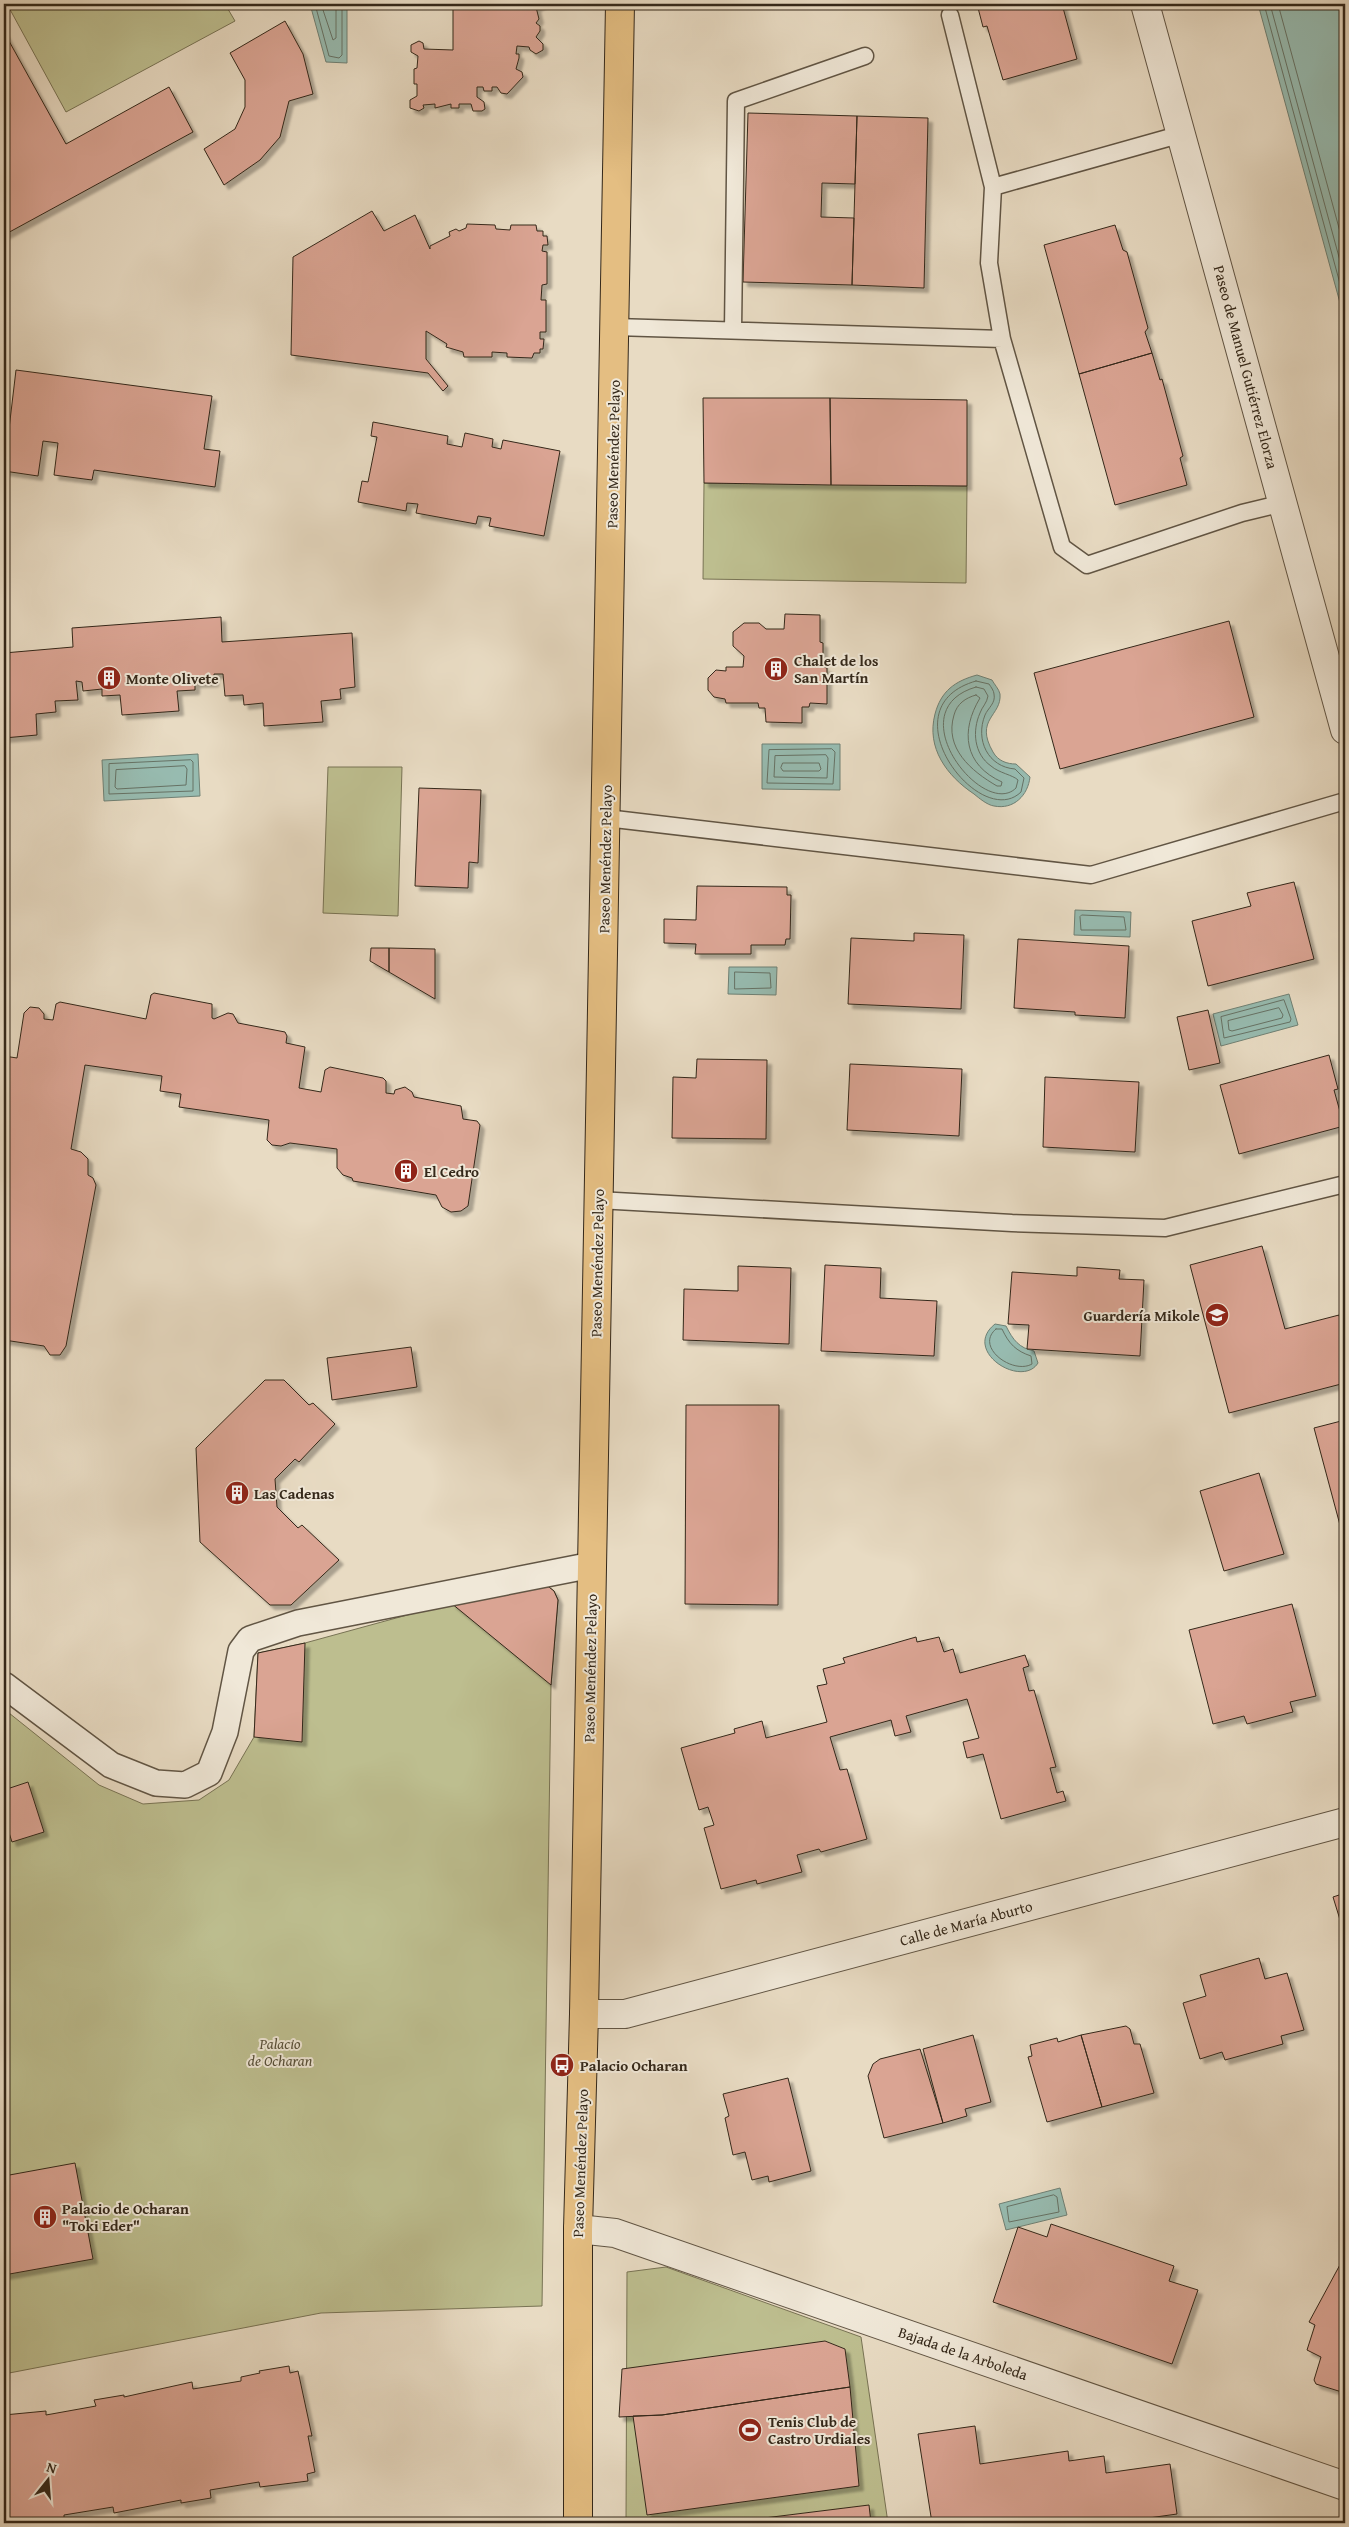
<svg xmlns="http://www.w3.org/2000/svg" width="1349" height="2527" font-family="'Gentium Book Plus',serif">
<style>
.green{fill:#bdbe8f;stroke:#787354}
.water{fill:#97bbb0;stroke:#6f8074}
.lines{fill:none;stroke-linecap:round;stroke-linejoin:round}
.shore{stroke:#667265;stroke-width:1}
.building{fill:#daa493;stroke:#34281a;filter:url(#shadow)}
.service-casing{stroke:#615544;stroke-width:19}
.pedestrian-casing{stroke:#615544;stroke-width:28}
.minor-casing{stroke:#615544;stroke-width:30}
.trunk-casing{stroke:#34281a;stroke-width:30}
.service{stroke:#f0e8d8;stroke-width:16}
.pedestrian{stroke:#f0e8d8;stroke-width:25}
.minor{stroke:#f0e8d8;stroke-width:28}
.trunk{stroke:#e4be82;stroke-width:28}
.labels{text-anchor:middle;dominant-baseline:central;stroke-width:4;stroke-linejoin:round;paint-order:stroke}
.street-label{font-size:15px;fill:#34281a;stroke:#f0e8d8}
.poi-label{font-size:15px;font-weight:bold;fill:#34281a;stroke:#f0e8d8;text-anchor:start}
.park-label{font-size:15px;font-style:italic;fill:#564e37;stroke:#f0e8d8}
</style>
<defs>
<filter id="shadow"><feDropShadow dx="4.5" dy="4.5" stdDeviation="1" flood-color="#0004"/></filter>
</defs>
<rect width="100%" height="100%" fill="#e8dbc3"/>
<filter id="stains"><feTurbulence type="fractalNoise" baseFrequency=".004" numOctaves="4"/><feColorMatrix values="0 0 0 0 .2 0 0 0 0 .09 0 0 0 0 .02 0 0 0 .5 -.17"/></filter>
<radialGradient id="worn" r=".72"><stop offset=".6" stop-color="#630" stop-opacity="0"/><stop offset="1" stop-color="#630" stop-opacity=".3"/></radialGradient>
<path class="green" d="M7 4H225L235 21 66 112Z
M704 483 967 486 966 583 703 579Z
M328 767H402L398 916 323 913Z
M545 1584 554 1591 558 1600 551 1685 542 2306 321 2313 4 2374V1709L99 1785 143 1804 199 1800 229 1780 254 1737 258 1653 305 1643 451 1603Z
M666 2267 861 2337 888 2523H626L627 2272Z"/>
<path class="water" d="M310 4H347V63L326 62Z
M1258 4H1345V321Z
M977 675 992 680C994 684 999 689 1000 694 1002 716 974 719 993 752 998 761 1007 764 1016 764L1030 777C1028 795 1014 810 994 806 987 805 979 798 974 794 947 776 926 748 935 714 941 691 955 681 977 675Z
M762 744H840V790L762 789Z
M198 754 200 796 104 801 102 760Z
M1075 910 1131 912 1130 937 1074 935Z
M729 967H777L776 995 728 994Z
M1289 994 1298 1025 1221 1046 1213 1014Z
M995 1324 1006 1326C1013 1340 1019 1348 1034 1351L1038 1363C1022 1389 961 1351 995 1324Z
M1060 2188 1067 2215 1006 2230 999 2204Z"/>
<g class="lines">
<path class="shore" d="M315 4 329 56 339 58 342 55V4
M321 4 333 40 336 38V4
M1264 4 1345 302
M1270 4 1345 279
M1278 4 1345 250
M976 681 989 684C991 687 994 691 994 694 996 703 988 708 985 715 975 740 988 767 1015 769L1024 778 1021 792C980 832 884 707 976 681Z
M976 687 984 689 988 696C987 703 982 707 980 713 972 731 974 754 991 766 999 773 1013 775 1018 780L1016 788C984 820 896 710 976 687Z
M976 695 980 698C960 731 964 765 1002 782L1001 786H997C971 771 944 748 954 715 957 704 965 698 976 695Z
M832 749 835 752 833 784 767 783 769 750Z
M826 755 828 758 827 778 774 777 775 756Z
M191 760 193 762V791L109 794V764Z
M783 763H819L821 769 819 771H783L781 768Z
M185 766 187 769 186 785 117 789 115 787 116 770Z
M1082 915 1124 917 1126 930H1081L1080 917Z
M735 972 770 973 771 988 735 989Z
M1284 1000 1291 1019 1290 1022 1224 1038 1221 1017Z
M1279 1008 1283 1015 1282 1018 1232 1031 1229 1030 1228 1021Z
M996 1329H1002C1009 1344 1016 1351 1031 1356L1032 1364C1013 1375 974 1347 996 1329Z
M1054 2195 1057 2197 1059 2212 1009 2222 1007 2207Z"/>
</g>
<path class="building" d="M453 4H542L536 7 539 19 536 23 540 26V31L536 37 543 44V50L536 54 530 50 529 47 517 46 516 54H519V58L516 69 522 72 523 77 507 94 501 93 497 87H492V91H484L483 87H477V97L484 102 485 109 482 111H473L471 104H459V108H451V104L435 108V104L423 105 424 108 419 111 410 108V100L417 96V84H414V69L417 68 418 56 411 52V45L419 41 423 43 424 49 453 50Z
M977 4H1062L1077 59 1003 80 987 26 983 27Z
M285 21 303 54 313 94 289 101 280 137 260 160 224 185 204 149 235 129 245 107V80L230 53Z
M4 32 66 144 169 87 193 132 4 235Z
M748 113 857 116 855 184 822 183 821 217 854 218 852 285 743 282Z
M857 116 928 118 924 288 852 285Z
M372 211 384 231 415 215 430 249V246L450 236 449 232 456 229 459 231 466 228 467 224 495 225 496 229 510 230 511 225H536L537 231H543V236H547L548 245H543L542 251 547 252V284L542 285 541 300H546V332H540V339H544L543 349H540V353H534L532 358 507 357V353L492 352V357H464L463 352 446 347 447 344 426 331V359L448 386 443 391 428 373 291 355 293 257Z
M1115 225 1123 250 1127 252 1148 328 1145 332 1152 353 1079 374 1044 245Z
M1152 353 1160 380 1162 379 1183 456 1180 458 1187 485 1115 505 1079 374Z
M16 370 212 396 204 449 220 451 215 487 94 470 92 480 54 475 58 443 43 441 38 476 4 471Z
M703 398H830L831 485 704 483Z
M830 398 967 400V486L831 485Z
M373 422 448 436 447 444 462 447 465 433 493 439 492 447 501 449 503 440 560 451 544 536 489 526 491 518 478 516 476 524 416 513 418 504 407 503 406 511 358 502 362 481 368 482 377 437 371 436Z
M785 614 820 615V642L823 643V667L827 668V704L810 703 809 707H802V723L766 722 765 708H759L758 703H726L725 699 714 697 708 690V678L716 670 726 671V667H743L744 656 733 646V632L744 623H759L766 629H784Z
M221 617 222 642 352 633 355 687 340 689 341 699 321 701 323 722 264 726 263 703 244 705 243 695 225 696 223 674H214V682L195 683V690L177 691 179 711 122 715 120 695 102 696V689L83 691 82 682 76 681 78 700 55 701 56 712 36 714 37 735 4 738V653L73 647 72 628Z
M1229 621 1254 717 1060 769 1034 673Z
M419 788 481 790 478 863 469 862 468 888 415 886Z
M1294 882 1314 959 1208 986 1192 921 1251 906 1247 893Z
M697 886 787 887V895H791L790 939H786L785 945H751V954H695L696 944 664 943V919L696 920Z
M914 933 964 935 961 1009 848 1004 851 938 914 941Z
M1018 939 1129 946 1125 1018 1075 1015V1012L1014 1008Z
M371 948H389V972L370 961Z
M389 948 435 949V999L389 972Z
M154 993 212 1004V1018L214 1019 228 1013 233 1014 238 1023 285 1032 287 1036 286 1043 305 1047 299 1088 321 1092 325 1070 330 1067 383 1078 386 1081V1093L394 1094 395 1090 405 1087 412 1092 414 1097 461 1106 463 1119 477 1121 480 1125 468 1206 461 1211 451 1212 442 1207 436 1195 353 1181 352 1178 343 1175 337 1168V1149L290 1143 281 1146 272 1145 267 1140 269 1120 179 1107 181 1094 160 1091 162 1076 85 1065 71 1149 81 1152 88 1159V1175L93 1178 96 1185 66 1346 60 1355H50L44 1346 4 1340V1056L17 1058 24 1013 30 1007 39 1008 44 1014V1019L53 1020 56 1004 60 1002 146 1019 151 995Z
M1208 1010 1220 1063 1189 1070 1177 1017Z
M1329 1055 1338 1089 1334 1090 1344 1126 1239 1154 1220 1085Z
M697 1059 767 1060 766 1139 672 1138 673 1077 696 1078Z
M850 1064 962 1069 959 1136 847 1130Z
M1045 1077 1139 1082 1135 1152 1043 1147Z
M1262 1246 1285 1329 1339 1315 1345 1337V1383L1229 1413 1190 1265Z
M825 1265 881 1268 880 1298 937 1301 934 1356 821 1351Z
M738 1266 791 1268 789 1344 683 1340 684 1289 738 1291Z
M1077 1267 1120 1270 1119 1279 1144 1280 1140 1356 1027 1349 1029 1325 1008 1324 1012 1272 1077 1276Z
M411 1347 417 1387 332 1400 327 1358Z
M265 1380H284L309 1405 313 1403 335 1424 299 1462 295 1459 275 1479 277 1507 298 1528 302 1525 339 1560 291 1605H270L200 1542 196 1448Z
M686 1405H779L778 1605 685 1604Z
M1345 1420V1539L1344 1540 1314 1428Z
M1259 1473 1284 1554 1224 1571 1200 1491Z
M545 1584 554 1591 558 1600 551 1685 451 1603Z
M1292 1604 1316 1696 1290 1702 1293 1712 1247 1724 1244 1716 1213 1724 1189 1630Z
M916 1637 917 1642 939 1637 944 1652 953 1649 960 1673 1025 1655 1029 1666 1023 1668 1029 1691 1034 1690 1056 1767 1050 1768 1057 1793 1063 1791 1066 1801 1001 1819 983 1754 967 1758 963 1742 979 1738 967 1699 906 1716 911 1732 895 1736 891 1720 830 1737 840 1770 847 1769 867 1839 821 1852 819 1849 797 1855 802 1872 757 1884 756 1880 721 1889 704 1828 714 1825 708 1807 699 1810 681 1748 735 1733 734 1729 762 1721 766 1738 827 1722 817 1686 827 1684 823 1669 845 1663 843 1658Z
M305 1643 302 1742 254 1737 258 1653Z
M28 1782 44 1832 12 1842 4 1817V1790Z
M1345 1893V1936L1333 1897Z
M1259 1958 1265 1979 1287 1973 1304 2030 1281 2036 1283 2044 1225 2060 1222 2052 1200 2059 1183 2003 1206 1996 1200 1975Z
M1126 2026 1130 2029 1134 2044H1140L1154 2093 1102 2107 1081 2035Z
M973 2035 991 2102 965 2109 967 2116 943 2123 923 2049Z
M1081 2035 1102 2107 1047 2122 1028 2057 1032 2056 1030 2045 1057 2038 1058 2042Z
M920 2049 943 2123 884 2138 868 2076 873 2064 880 2059Z
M788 2078 811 2171 769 2182 768 2176 752 2180 745 2152 733 2155 725 2118 729 2116 723 2094Z
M75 2163 93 2259 4 2275V2176Z
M1051 2224 1174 2266 1169 2281 1198 2290 1172 2364 993 2302 1018 2227 1047 2237Z
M1345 2259V2393L1316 2384 1314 2380 1321 2357 1307 2350 1315 2325 1309 2322 1342 2261Z
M825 2341 845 2349 850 2387 662 2415 619 2417 622 2369Z
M289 2366 290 2373 298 2371 312 2436H308L315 2472 307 2474 308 2481 260 2487 259 2482 210 2490 211 2498 181 2503V2500L114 2513 113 2507 64 2515V2520L45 2523H8L4 2502V2415L46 2411V2415L96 2406 94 2400 124 2395V2397L192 2382 193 2389 241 2381V2377L260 2373 259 2371Z
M850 2387 859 2486 647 2515 633 2416 662 2415Z
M975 2426 980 2464 1068 2451 1069 2461 1104 2456 1106 2473 1170 2464 1177 2514 1113 2523H932L918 2434Z
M869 2505 871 2523H724Z"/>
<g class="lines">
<g class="service-casing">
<path id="service" d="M950 15 993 187 989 263 1002 339 1062 547 1087 565 1242 513 1283 503
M993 187 1182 134
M615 327 1002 339
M733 330 736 101 865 56
M606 818 1091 875 1345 801
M598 1200 1012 1223 1165 1228 1345 1184"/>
</g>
<g class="pedestrian-casing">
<path id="pedestrian" d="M4 1685 111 1765 156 1783 185 1785 209 1773 225 1732 241 1651 250 1639 298 1623 592 1565"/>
</g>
<g class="minor-casing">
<path id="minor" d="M1145 4 1345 730
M584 2014H625L1345 1822
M578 2229 615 2233 1345 2486"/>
</g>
<g class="trunk-casing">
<path id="trunk" d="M578 2523V2229L584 2014 620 4"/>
</g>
<use href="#service" class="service"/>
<use href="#pedestrian" class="pedestrian"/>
<use href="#minor" class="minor"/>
<use href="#trunk" class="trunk"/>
</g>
<defs>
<g id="building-disc" transform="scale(1.25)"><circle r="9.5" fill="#8f2418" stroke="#f0e8d8"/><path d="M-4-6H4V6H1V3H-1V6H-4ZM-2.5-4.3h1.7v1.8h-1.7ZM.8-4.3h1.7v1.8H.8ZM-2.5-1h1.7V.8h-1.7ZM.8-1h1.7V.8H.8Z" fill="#fff"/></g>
<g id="school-disc" transform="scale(1.25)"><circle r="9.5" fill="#8f2418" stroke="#f0e8d8"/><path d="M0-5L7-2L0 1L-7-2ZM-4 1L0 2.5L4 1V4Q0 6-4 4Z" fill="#fff"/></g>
<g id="bus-disc" transform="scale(1.25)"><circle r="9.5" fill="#8f2418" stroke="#f0e8d8"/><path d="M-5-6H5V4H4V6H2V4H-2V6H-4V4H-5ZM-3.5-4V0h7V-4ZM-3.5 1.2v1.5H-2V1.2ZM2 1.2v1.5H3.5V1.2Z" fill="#fff"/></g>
<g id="stadium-disc" transform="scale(1.25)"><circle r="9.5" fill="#8f2418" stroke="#f0e8d8"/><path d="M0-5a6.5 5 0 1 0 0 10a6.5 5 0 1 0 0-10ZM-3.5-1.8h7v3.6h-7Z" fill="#fff"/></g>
</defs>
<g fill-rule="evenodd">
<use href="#building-disc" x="776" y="669"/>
<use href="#building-disc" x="109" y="678"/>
<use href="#building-disc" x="406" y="1171"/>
<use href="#school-disc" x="1217" y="1315"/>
<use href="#building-disc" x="237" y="1493"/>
<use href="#bus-disc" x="562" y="2065"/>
<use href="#building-disc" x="45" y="2217"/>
<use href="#stadium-disc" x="750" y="2430"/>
</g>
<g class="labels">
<g class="street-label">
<text transform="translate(1246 367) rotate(75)">Paseo de Manuel Gutiérrez Elorza</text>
<text transform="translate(613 454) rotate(-89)">Paseo Menéndez Pelayo</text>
<text transform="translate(605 859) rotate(-89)">Paseo Menéndez Pelayo</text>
<text transform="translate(597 1263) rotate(-89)">Paseo Menéndez Pelayo</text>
<text transform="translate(590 1668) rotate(-89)">Paseo Menéndez Pelayo</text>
<text transform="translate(966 1923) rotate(-15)">Calle de María Aburto</text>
<text transform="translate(580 2163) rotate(-88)">Paseo Menéndez Pelayo</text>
<text transform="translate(963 2353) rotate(19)">Bajada de la Arboleda</text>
</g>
<g class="poi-label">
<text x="794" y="660">Chalet de los<tspan x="794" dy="17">San Martín</tspan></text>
<text x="126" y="678">Monte Olivete</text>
<text x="424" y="1171">El Cedro</text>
<text x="1200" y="1315" text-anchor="end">Guardería Mikole</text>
<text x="254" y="1493">Las Cadenas</text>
<text x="580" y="2065">Palacio Ocharan</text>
<text x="62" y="2208">Palacio de Ocharan<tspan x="62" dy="17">"Toki Eder"</tspan></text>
<text x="768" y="2421">Tenis Club de<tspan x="768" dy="17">Castro Urdiales</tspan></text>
</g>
<g class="park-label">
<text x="280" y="2043">Palacio<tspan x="280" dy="17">de Ocharan</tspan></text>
</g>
</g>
<rect width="1349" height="2527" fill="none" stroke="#e8dbc3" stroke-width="20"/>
<rect x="5" y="5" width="1339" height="2517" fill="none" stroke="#34281a" stroke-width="2.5"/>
<rect x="10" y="10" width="1329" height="2507" fill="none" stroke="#34281a"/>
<g transform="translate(48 2480) rotate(17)" stroke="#f0e8d8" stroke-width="4" paint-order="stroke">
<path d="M0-4L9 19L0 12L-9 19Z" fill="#34281a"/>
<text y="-8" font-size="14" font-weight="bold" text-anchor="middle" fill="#34281a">N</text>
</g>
<rect width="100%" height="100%" filter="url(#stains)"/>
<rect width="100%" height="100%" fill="url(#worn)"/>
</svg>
